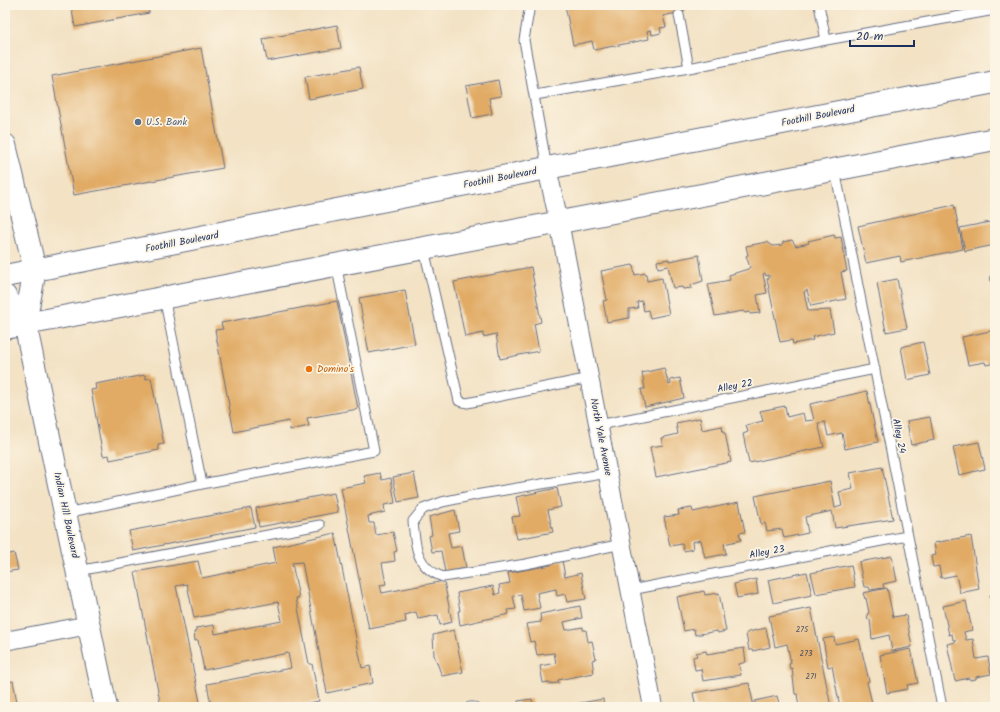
<svg xmlns="http://www.w3.org/2000/svg" width="1000" height="712" font-family="Kalam,sans-serif">
<style>
.building{fill:#e1ab65}
.lines{fill:none;stroke-linecap:round;stroke-linejoin:round}
.service-casing{stroke:#676e82;stroke-width:11}
.minor-casing{stroke:#676e82;stroke-width:20}
.primary-casing{stroke:#676e82;stroke-width:24}
.service{stroke:#fff;stroke-width:9}
.minor{stroke:#fff;stroke-width:18}
.primary{stroke:#fff;stroke-width:22}
.service-dot{fill:#5c6f8a;stroke:#fcf5e5;stroke-width:1.5}
.food-dot{fill:#e8710a;stroke:#fcf5e5;stroke-width:1.5}
.labels{text-anchor:middle;dominant-baseline:central;stroke-width:3.5;stroke-linejoin:round;paint-order:stroke}
.number-label{font-size:8px;fill:#4c4e60}
.street-label{font-size:10px;fill:#1b2f5e;stroke:#fcf5e5}
.service-label{font-size:10px;fill:#4e5e75;stroke:#fcf5e5;text-anchor:start}
.food-label{font-size:10px;fill:#c56008;stroke:#fcf5e5;text-anchor:start}
</style>
<rect width="100%" height="100%" fill="#fcf5e5"/>
<filter id="ink" filterUnits="userSpaceOnUse"><feTurbulence type="fractalNoise" baseFrequency=".025" numOctaves="2"/><feDisplacementMap in="SourceGraphic" scale="8" xChannelSelector="R" yChannelSelector="G"/><feConvolveMatrix kernelMatrix="1 2 1 2 8 2 1 2 1" color-interpolation-filters="sRGB"/></filter>
<filter id="wash" filterUnits="userSpaceOnUse"><feTurbulence type="fractalNoise" baseFrequency=".012" numOctaves="4" result="noise"/><feDisplacementMap in="SourceGraphic" scale="16" xChannelSelector="R" yChannelSelector="G"/><feGaussianBlur stdDeviation="0.9" result="paint"/><feColorMatrix in="noise" values="0 0 0 0 0 0 0 0 0 0 0 0 0 0 0 0 0 1.4 0 .05"/><feComposite in="paint" operator="in"/></filter>
<g filter="url(#wash)">
<rect width="100%" height="100%" fill="#f3e2c4"/>
<g id="blocks">
<path class="building" d="M71 5H148L149 13 75 27Z
M565 5H683L685 11 663 16 666 27 660 28 661 33 652 35 651 30 647 31 649 39 594 50 592 41 573 45Z
M337 25 341 48 267 61 263 39Z
M201 48 223 168 74 195 52 76Z
M359 67 363 89 309 99 305 77Z
M498 80 501 96 489 98 492 114 472 118 466 86Z
M954 205 963 249 901 262 900 256 866 263 858 226Z
M995 221V245L965 251 960 228Z
M834 235 835 238 841 237 845 257H844L847 271 841 272 846 299 811 306 807 290 804 292 808 311 830 310 834 332 812 337 813 340 793 344 792 340 780 342 767 279 769 278V275L766 276 765 273 763 274 767 293 757 295 760 313 750 314V312L745 313 743 311 715 316 708 284 730 280 729 275 748 269 750 267 746 256 748 255 746 246 767 242 773 246 782 245 783 242 792 240 796 246 809 243 808 241Z
M699 255 703 281 691 285 692 288 683 289 682 287 673 288 668 266 658 268 657 261 669 259V261Z
M633 265 635 275 646 273 647 281 662 278 669 314 650 318 648 310 644 311 642 301 637 302 638 308 629 309V318L607 322 603 301 607 300 601 271Z
M531 267 541 322 534 324 539 351 500 359 496 334 483 337V333L465 337 454 282Z
M995 275V295L994 296 990 276Z
M897 279 907 328 886 332 877 283Z
M405 290 415 344 369 353 359 298Z
M337 301 358 409 307 418 309 426 290 430 289 421 234 432 215 330 223 329 221 323Z
M995 330V363L986 365 985 362 968 365 962 337Z
M923 342 930 375 907 380 901 347Z
M664 368 669 385 671 384 670 380 680 378 684 398 645 407 641 389H645L642 373Z
M145 375 146 379 151 378 164 444 158 445 159 450 110 460 109 455 103 456 91 390 96 389 95 384Z
M867 391 878 442 845 449 842 433 828 436 825 422 818 423 824 447 749 463 743 434 748 432 746 425 763 421 760 411 785 406 787 417 803 413 805 421 814 420 810 404Z
M930 417 934 440 911 445 907 421Z
M700 418 702 430 722 426 723 433H725L731 462 656 477 650 447 663 445 661 438 678 434 676 423Z
M979 442 985 469 959 475 953 447Z
M882 467 893 519 835 528 832 511 805 517 808 533 784 538 782 529 767 531 765 523 761 524 755 496 830 481 835 508 842 506 839 492 853 489 850 473Z
M380 473 382 480 391 478 395 503 384 505 385 512 368 516 369 523H374L376 535 393 532 397 551 394 552 395 561 382 563 386 584 380 585 382 593 444 581 452 622 440 625 438 615 418 619 416 612 405 615 406 622 369 629 341 488 366 483 364 476Z
M414 473 419 498 398 502 393 477Z
M557 488 561 507 548 510 553 532 517 539 512 517 520 516 516 497Z
M334 493 338 512 259 527 256 508Z
M739 502 745 532 739 533 741 540 724 544 726 554 705 558 701 540 692 542 693 549 684 551 682 544 670 546 664 517 679 515 678 510 692 508 693 512Z
M251 508 255 527 133 551 129 531Z
M455 510 459 531 448 533 451 548 462 546 466 568 445 572 441 551 432 552 429 536 432 535 429 517Z
M335 533 362 668 370 666 373 683 327 693 302 562 292 563 299 598H296L309 664H312L319 701 287 707H210L211 705 207 684 291 668 288 653 204 670 198 640 195 641 194 632H196V628L214 625 215 634 282 621 278 602 194 618 187 584 176 586 201 707H161L135 572 198 561 202 578 276 563 273 547Z
M971 536 979 589 960 593 956 575 941 578 939 566 933 567 931 556 936 555 934 543Z
M14 553 18 570 5 572V555Z
M892 556 897 581 883 584 884 588 870 590 869 587H864L859 562Z
M562 560 565 577 581 573 586 599 567 602 565 594 557 596 556 589 537 593 540 608 524 611 521 595 513 596 516 609 508 610 509 614 460 625 458 611H460L457 593 493 586 495 595 500 593 499 585 510 583 508 573 551 565 550 562Z
M851 565 855 587 816 594 811 573Z
M807 572 812 595 773 603 768 580Z
M756 579 758 594 737 598 734 584Z
M887 588 893 617 906 615 912 647 892 651 889 635 872 639 870 619 868 620 867 614 869 613 866 598 865 599 863 593Z
M704 591 705 595 719 593 726 631 718 633 717 631 695 635 694 629 684 631 677 597Z
M995 594V616H994L990 595Z
M966 601 972 630 964 632 966 640 973 639 976 659 988 657 991 674 976 677V679L970 680 969 678 955 681 947 644 956 642 955 640H953L952 634 949 635 943 606Z
M580 606 582 618 564 622 566 630 583 627V630H586L588 642 592 641 596 659 592 660 594 673 558 680 559 683 549 684 548 682 543 683 540 666 556 663 554 653 537 655 534 641 530 642 526 624 541 622 540 614Z
M811 608 831 707H799L797 694H795L792 668 790 669 789 664 791 663 787 644 775 647 769 616Z
M766 628 770 647 753 651 752 650H749L746 634 748 632Z
M454 630 463 672 442 676 434 655 433 635Z
M834 637 835 644 859 639 869 681 867 682 872 703 840 707 832 666 828 667 823 639Z
M744 648 746 662 739 664 741 675 703 681 701 669 695 670 693 657 697 656 696 653 706 651 707 654Z
M911 649 918 683 907 685 908 689 887 693 880 655Z
M13 681 18 707H5V683Z
M749 683 754 707H696L693 693Z
M777 696 780 707H757L755 701Z
M532 699 533 707H519L518 701Z
M603 699 604 707H564V706Z"/>
</g>
</g>
<g filter="url(#ink)">
<use href="#blocks" fill-opacity="0" stroke="#676e82" stroke-width="1"/>
<g class="lines">
<g class="service-casing">
<path id="service" d="M530 5 524 40 547 168
M819 5 826 40
M679 15 689 68
M535 95 689 68 826 40 995 10
M835 170 942 707
M424 249 459 401 467 403 590 378
M599 425 875 369
M608 473 475 495 442 502 423 509 413 521C415 545 416 568 443 577L526 564 622 544
M202 484 374 451 336 264
M66 513 202 484 164 297
M78 571 320 525
M631 590 907 536
M470 707H474"/>
</g>
<g class="minor-casing">
<path id="minor" d="M547 168 559 222 653 707
M5 641 89 625"/>
</g>
<g class="primary-casing">
<path id="primary" d="M5 145 35 270 25 323 106 707
M5 276 547 168 995 82
M5 296 25 323
M5 328 995 139"/>
</g>
<use href="#service" class="service"/>
<use href="#minor" class="minor"/>
<use href="#primary" class="primary"/>
</g>
</g>
<circle class="service-dot" cx="138" cy="122" r="4"/>
<circle class="food-dot" cx="309" cy="369" r="4"/>
<g class="labels">
<g class="number-label">
<text x="802" y="629">275</text>
<text x="806" y="653">273</text>
<text x="811" y="676">271</text>
</g>
<g class="street-label">
<text transform="translate(818 116) rotate(-11)">Foothill Boulevard</text>
<text transform="translate(500 178) rotate(-11)">Foothill Boulevard</text>
<text transform="translate(182 242) rotate(-11)">Foothill Boulevard</text>
<text transform="translate(735 386) rotate(-11)">Alley 22</text>
<text transform="translate(899 436) rotate(79)">Alley 24</text>
<text transform="translate(601 437) rotate(79)">North Yale Avenue</text>
<text transform="translate(66 515) rotate(78)">Indian Hill Boulevard</text>
<text transform="translate(767 552) rotate(-11)">Alley 23</text>
</g>
<g class="service-label">
<text x="146" y="122">U.S. Bank</text>
</g>
<g class="food-label">
<text x="317" y="369">Domino's</text>
</g>
</g>
<rect width="1000" height="712" fill="none" stroke="#fcf5e5" stroke-width="20"/>
<path d="M850 40v6h64v-6" fill="none" stroke="#1b2f5e" stroke-width="2"/>
<text x="856" y="40" font-size="12" fill="#1b2f5e" stroke="#fcf5e5" stroke-width="3" paint-order="stroke">20 m</text>
</svg>
